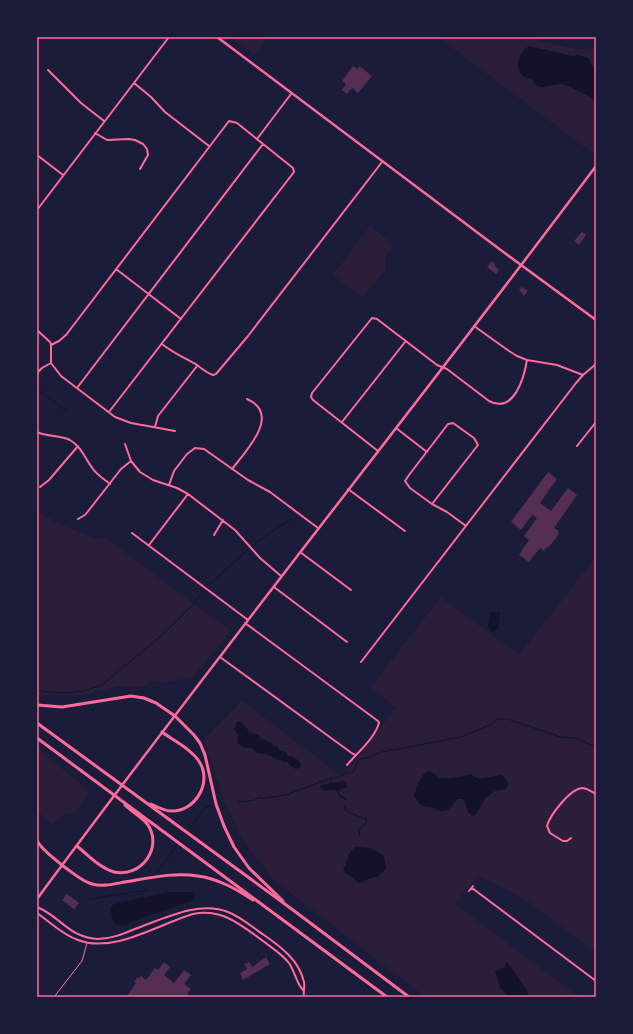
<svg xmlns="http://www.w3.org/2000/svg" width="633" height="1034" font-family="'PT Sans',sans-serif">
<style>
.green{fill:#2a1e3b}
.water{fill:#12122b}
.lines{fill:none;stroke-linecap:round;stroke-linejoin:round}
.stream{stroke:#12122b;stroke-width:1}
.building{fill:#542f53}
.service{stroke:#ff6b9d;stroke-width:1}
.minor{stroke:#ff6b9d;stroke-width:2}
.tertiary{stroke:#ff6b9d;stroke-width:2}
.secondary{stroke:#ff6b9d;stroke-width:2.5}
.motorway{stroke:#ff6b9d;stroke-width:3}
.neatline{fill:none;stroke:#ff6b9d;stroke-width:1.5}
</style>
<rect width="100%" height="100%" fill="#1b1b3a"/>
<path class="green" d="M229 37H267L254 55Z
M438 37H524L579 50 596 47V151L594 154Z
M370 226 394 245 385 258V270L363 297 333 275Z
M37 511 59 524 97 539 105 538 231 631 193 677 165 683 150 681 143 687 119 686 81 696 37 695Z
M596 557V952L532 904 479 875 455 904 580 997H425L273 879 241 837 222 795 204 739 242 701 343 777 396 707 370 688 441 597 519 655Z
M37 746 48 757 87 789 88 794 79 809 73 813 64 814 53 824 45 819 37 810Z"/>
<path class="water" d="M529 46 572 56 578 55 588 58 596 72V101C588 96 571 86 562 84 551 83 544 91 534 84L533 80C513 78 515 55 529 46Z
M490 612H500L498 629 492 632 488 626Z
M240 721 250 732 258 735 261 739H264L265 741 272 743 273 746H277L280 751 286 752 288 756H293L300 762 301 767 296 769 290 766 288 762H284L265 754 256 753 252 748H243L237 742 238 735 234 729 237 722Z
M427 772C434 771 435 776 441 778 447 779 465 777 470 774L479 779 501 775 505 778 508 784 506 789 495 791 485 798 476 815 472 816C465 812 468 804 463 799H458L448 810 440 811 432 807 422 806 417 801 414 795 416 790V786C421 782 420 776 427 772Z
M343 781 346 782 347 787 339 790V794L346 799 347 801 339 796 336 790C330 789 324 794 320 787L322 785Z
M355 847C369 848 373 847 384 857L386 869 377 877 371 878 359 883 345 872 343 869C348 862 347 853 355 847Z
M169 892H193L196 894 194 900 191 901 136 920 128 924 117 925 113 920 110 908 114 904Z
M507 961 527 990 528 993 527 996 510 997 500 988 495 971 504 968Z"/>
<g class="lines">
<path class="stream" d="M37 389 68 412
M257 542 292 518
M210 584 245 552
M37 690C58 694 77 694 97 687 106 684 114 674 121 669 150 645 179 623 201 594
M382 752 461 737 492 724 496 721V719H508L561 737 575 738 596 747
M331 779V784
M238 802 241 800 243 802 255 800 259 797 262 799 265 798 286 795 328 779 336 778 344 774 353 772 359 759 367 758 379 753
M345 806V809C351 815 360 816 367 820L366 823 360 829 359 837
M190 827 206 807 211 806
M157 872 175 848
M90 899 148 890"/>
</g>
<path class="building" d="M353 66 357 69 359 66 372 76 358 93 352 88 347 94 342 90 346 84 342 81Z
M582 232 586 235 579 245 574 241Z
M492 261 495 264 494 265 499 270 496 274 487 267Z
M522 287 528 291 524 296 519 290Z
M548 472 557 479 540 503 551 511 568 488 577 495 554 528 559 531 558 533 559 534 548 548 547 547 544 551 540 548 529 562 519 555 529 540 524 536 537 518 532 515 521 530 511 522Z
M67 894 79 903 74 909 62 900Z
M266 957 270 964 243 980 240 973 247 969 244 964 249 962 252 967Z
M164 962 170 967 164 975 174 983 184 970 191 975 184 984 191 989 187 994 190 997H126L136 983 134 982 138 977 139 978 141 976 146 980 155 968 158 970Z"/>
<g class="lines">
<path class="service" d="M54 997 82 961 87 943"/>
<path class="minor" d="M48 70 81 103 104 121
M134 83 151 97 165 112 209 146
M95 133 107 140 129 139 135 140 143 144 147 149 148 155 140 169
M257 139 291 94
M37 155 63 175
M37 210 169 37
M116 269 181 319
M474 326 509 351 517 356 527 360 557 365 583 375
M37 330 50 342 51 345V363L61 376 115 417 131 423 175 431
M162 344C173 353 185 358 197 365 202 369 207 373 213 375L216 374 248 336 382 162
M51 345 59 341 66 335 229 121 237 123 293 168 294 172 109 412
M37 373 42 368 51 363
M77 388 263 144
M342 422 405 342
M155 427 158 416 197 366
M396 428 427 452
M37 432C47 437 60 435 70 440 82 447 85 459 93 469 97 475 104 479 110 484
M125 444 131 461 140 472 153 480 177 488 188 494 235 530 260 558 281 576
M577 446 596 422
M378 451 313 400 311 397 312 393 372 318 377 319 437 365 447 369 489 401C514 414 524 378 527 360
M232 469C246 451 282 414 247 399
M169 485 174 471 187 454 195 448 204 449 248 480 270 492 318 528
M40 487 49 480 78 446
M348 489 405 531
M432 504 478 445 474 438 453 423 448 424 409 475 405 481 410 488 432 504 447 512 466 526
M78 519 85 515 89 510 121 469 131 461
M132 533 248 620
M214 535 223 520
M149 545 188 494
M300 552 351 590
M274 587 347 642
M245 623 378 721 379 723C375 738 357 753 347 765
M220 657 353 754 356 755
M361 662 576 383 583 375 596 364
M571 838 567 841H563L550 833 547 826C550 815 570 789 582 788 587 788 592 792 596 794
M472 888 596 981
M469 891 473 886"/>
<path class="tertiary" d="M37 907C60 916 68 937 97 939 111 939 123 934 135 929 163 919 199 900 228 912 241 917 252 927 264 935 281 947 299 960 304 982 305 987 303 992 304 997
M37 913C50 922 63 935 78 940 113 954 159 924 193 914 222 908 241 925 263 941 272 948 282 954 289 963 295 972 296 982 303 990"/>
<path class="secondary" d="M217 37 502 251 596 320
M37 899C219 652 412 412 596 166"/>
<path class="motorway" d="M37 705 62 707 131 696 144 698 156 703 175 716 194 735 200 743 205 755 216 804 224 826 234 847 249 868 283 901
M37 723 293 910 409 997
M37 738 387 997
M151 804C157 807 164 811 171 811 195 812 212 783 200 763 193 750 174 741 162 732
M37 841C43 851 54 858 63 866 72 872 81 881 92 884 103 887 114 884 125 882 149 878 174 872 198 876 219 879 236 889 253 900
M77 846C88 855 100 868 114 872 141 878 163 848 148 825 142 817 132 812 125 805"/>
</g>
<rect width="633" height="1034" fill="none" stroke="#1b1b3a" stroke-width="76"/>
<rect x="38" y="38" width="557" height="958" class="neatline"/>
</svg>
